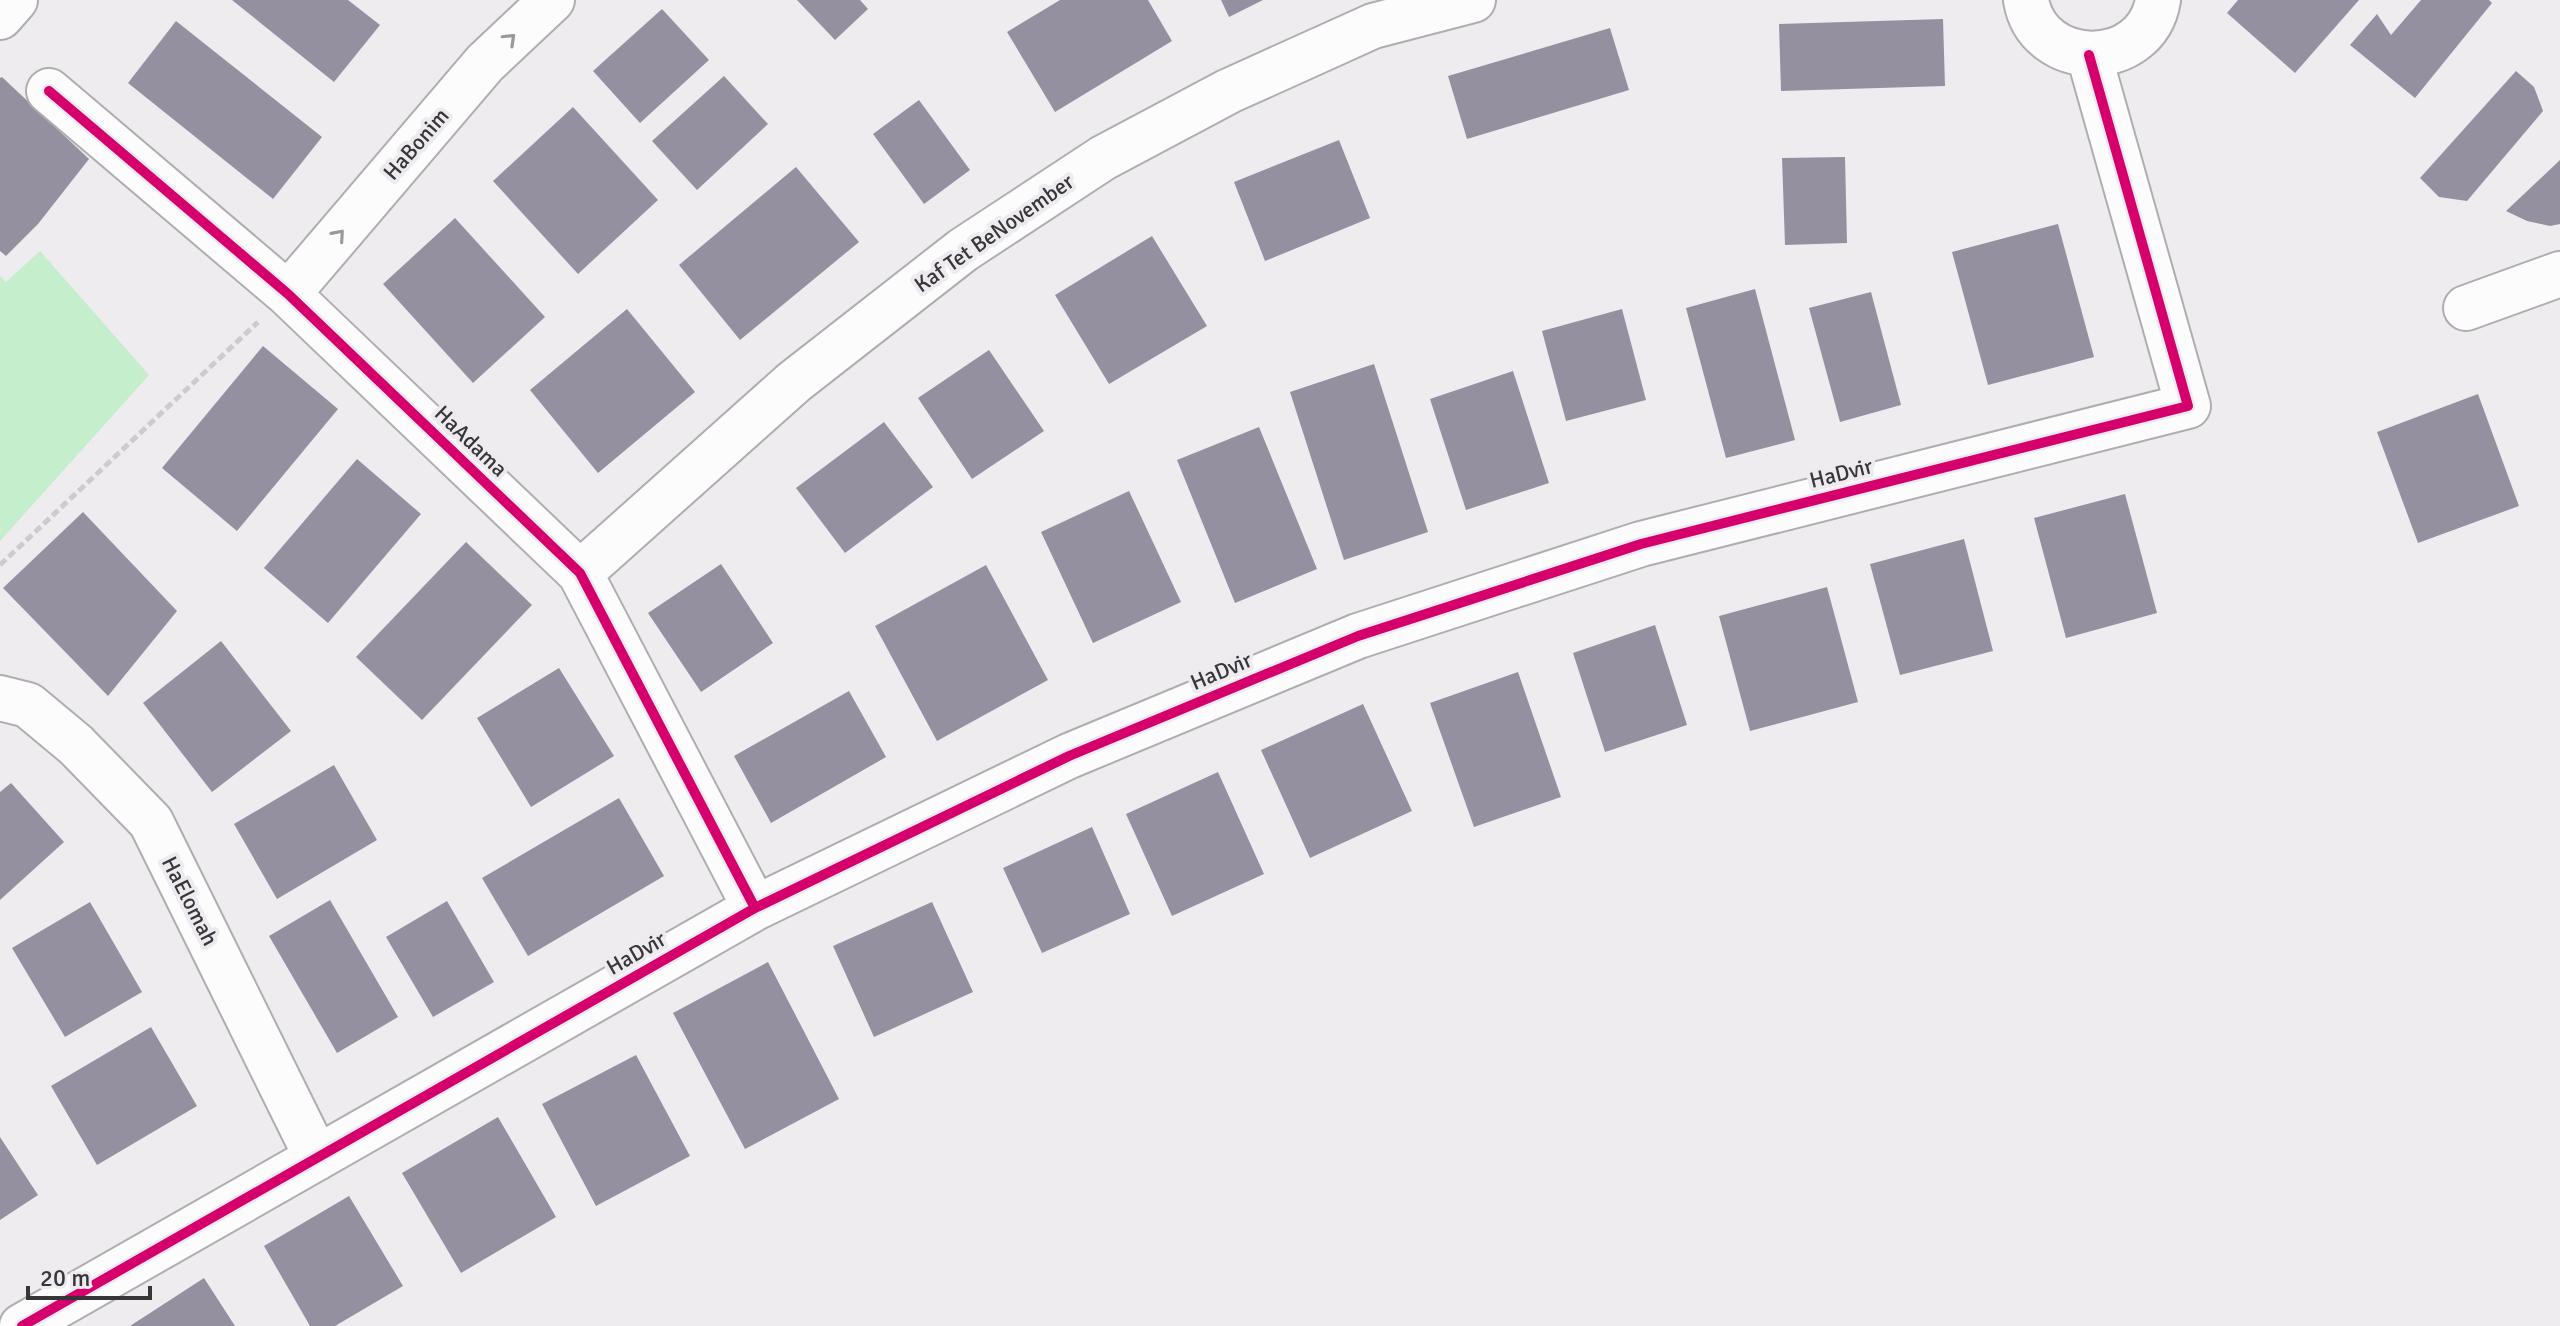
<svg xmlns="http://www.w3.org/2000/svg" width="2560" height="1326" font-family="Signika,sans-serif">
<style>
.green{fill:#c4eecc}
.building{fill:#9590a0}
.lines{fill:none;stroke-linecap:round;stroke-linejoin:round}
.minor-casing{stroke:#afadb0;stroke-width:48}
.path{stroke:#cccbcd;stroke-width:5;stroke-dasharray:8 4;stroke-linecap:butt}
.minor{stroke:#fcfcfd;stroke-width:44}
.cycleway-casing{stroke:#eeebf0;stroke-width:15}
.cycleway{stroke:#d6006c;stroke-width:10}
.oneway{stroke:#99989a}
.labels{text-anchor:middle;dominant-baseline:central;stroke-width:8;stroke-linejoin:round;paint-order:stroke}
.street-label{font-size:22px;fill:#363537;stroke:#eeebf0}
</style>
<rect width="100%" height="100%" fill="#eeecef"/>
<path class="green" d="M40 251 149 375 0 541V276L6 282Z"/>
<path class="building" d="M232 0H348L380 25 334 82Z
M797 0H860L868 9 835 40Z
M1060 0H1148L1172 41 1055 112 1007 32Z
M1221 0H1263L1229 17Z
M2238 0H2359L2295 73 2227 13Z
M2421 0H2489L2492 3 2415 98 2350 45 2377 14 2391 35Z
M662 9 709 60 640 123 593 71Z
M1943 19 1945 86 1781 91 1779 24Z
M176 21 322 137 273 199 128 83Z
M1610 28 1629 90 1467 139 1448 76Z
M2516 71 2534 87 2543 111 2467 201 2439 197 2420 178Z
M724 76 768 124 697 190 652 141Z
M2 77 89 159 38 224 6 256 0 251V78Z
M919 100 970 170 924 204 873 134Z
M573 107 658 200 578 274 493 181Z
M1339 140 1370 218 1265 261 1234 182Z
M1845 157 1847 243 1785 245 1782 158Z
M2560 160V224L2550 226 2527 221 2506 211Z
M796 167 859 242 740 340 679 265Z
M455 218 545 317 473 383 383 284Z
M2058 224 2094 357 1988 385 1952 252Z
M1152 236 1207 326 1109 384 1055 295Z
M1755 289 1795 440 1726 458 1686 308Z
M1871 292 1901 405 1840 422 1809 308Z
M627 309 695 392 598 473 530 390Z
M1622 309 1646 400 1566 421 1542 331Z
M263 346 338 409 237 531 162 468Z
M989 350 1044 431 972 479 918 398Z
M1374 364 1428 532 1344 560 1290 392Z
M1513 371 1549 483 1466 510 1430 399Z
M2478 394 2519 506 2418 543 2377 432Z
M884 422 933 487 845 553 796 488Z
M1259 427 1317 569 1235 603 1177 460Z
M357 459 421 514 328 623 264 568Z
M1129 491 1181 602 1093 643 1041 532Z
M2125 494 2157 613 2066 638 2034 518Z
M83 512 177 611 108 696 3 588Z
M1964 539 1993 651 1900 675 1870 564Z
M466 542 532 605 422 720 356 657Z
M721 564 773 643 701 692 648 613Z
M986 565 1048 680 937 741 875 626Z
M1827 587 1858 702 1750 731 1719 616Z
M1655 625 1687 725 1605 752 1573 653Z
M221 641 291 731 212 792 143 703Z
M559 668 614 756 531 807 477 718Z
M1518 672 1561 797 1474 827 1430 703Z
M849 691 886 757 771 823 734 756Z
M1363 704 1412 811 1310 858 1261 750Z
M334 765 377 840 277 899 234 824Z
M1218 772 1264 874 1172 916 1126 814Z
M11 783 64 842 0 900V792Z
M619 798 664 876 528 956 482 878Z
M1092 827 1130 914 1042 953 1003 868Z
M330 900 398 1017 337 1053 269 936Z
M447 901 494 982 433 1017 386 937Z
M90 902 142 992 65 1037 12 948Z
M932 902 973 992 874 1037 833 946Z
M768 962 839 1099 745 1149 673 1013Z
M151 1027 197 1106 97 1165 51 1086Z
M636 1055 690 1156 596 1206 542 1104Z
M498 1117 556 1217 461 1273 402 1173Z
M0 1137 38 1195 0 1220Z
M349 1196 403 1286 335 1326H310L264 1246Z
M204 1278 235 1326H130Z"/>
<g class="lines">
<g class="minor-casing">
<path id="minor" d="M2026 0C2038 71 2146 72 2158 0
M0 17 15 0
M49 91 288 294 580 573 755 908
M288 294 485 63 552 0
M2466 308 2560 274
M580 573 794 382 963 250 1103 158 1229 91 1373 26 1473 0
M0 698 28 705 76 745 151 822 317 1158
M22 1326 755 908 1069 756 1358 636 1641 544 2188 406 2089 55"/>
</g>
<path class="path" d="M0 565 258 322"/>
<use href="#minor" class="minor"/>
<g class="cycleway-casing">
<path id="cycleway" d="M49 91 288 294 580 573 755 908
M22 1326 755 908 1069 756 1358 636 1641 544 2188 406 2089 55"/>
</g>
<use href="#cycleway" class="cycleway"/>
</g>
<defs><path id="oneway-chevron" d="M-2-3.5L2.5 0L-2 3.5" fill="none" stroke-width="1.6" stroke-linecap="round" stroke-linejoin="round" transform="scale(2)"/></defs>
<g class="oneway">
<use href="#oneway-chevron" transform="translate(510 39) rotate(-44)"/>
<use href="#oneway-chevron" transform="translate(339 235) rotate(-49)"/>
</g>
<g class="labels">
<g class="street-label">
<text transform="translate(416 144) rotate(-49)">HaBonim</text>
<text transform="translate(994 233) rotate(-35)">Kaf Tet BeNovember</text>
<text transform="translate(471 441) rotate(44)">HaAdama</text>
<text transform="translate(1841 473) rotate(-14)">HaDvir</text>
<text transform="translate(1221 671) rotate(-23)">HaDvir</text>
<text transform="translate(190 901) rotate(63)">HaElomah</text>
<text transform="translate(636 953) rotate(-30)">HaDvir</text>
</g>
</g>
<path d="M28 1286v12h122v-12" fill="none" stroke="#363537" stroke-width="4"/>
<text x="40" y="1286" font-size="24" fill="#363537" stroke="#eeebf0" stroke-width="6" paint-order="stroke">20 m</text>
</svg>
